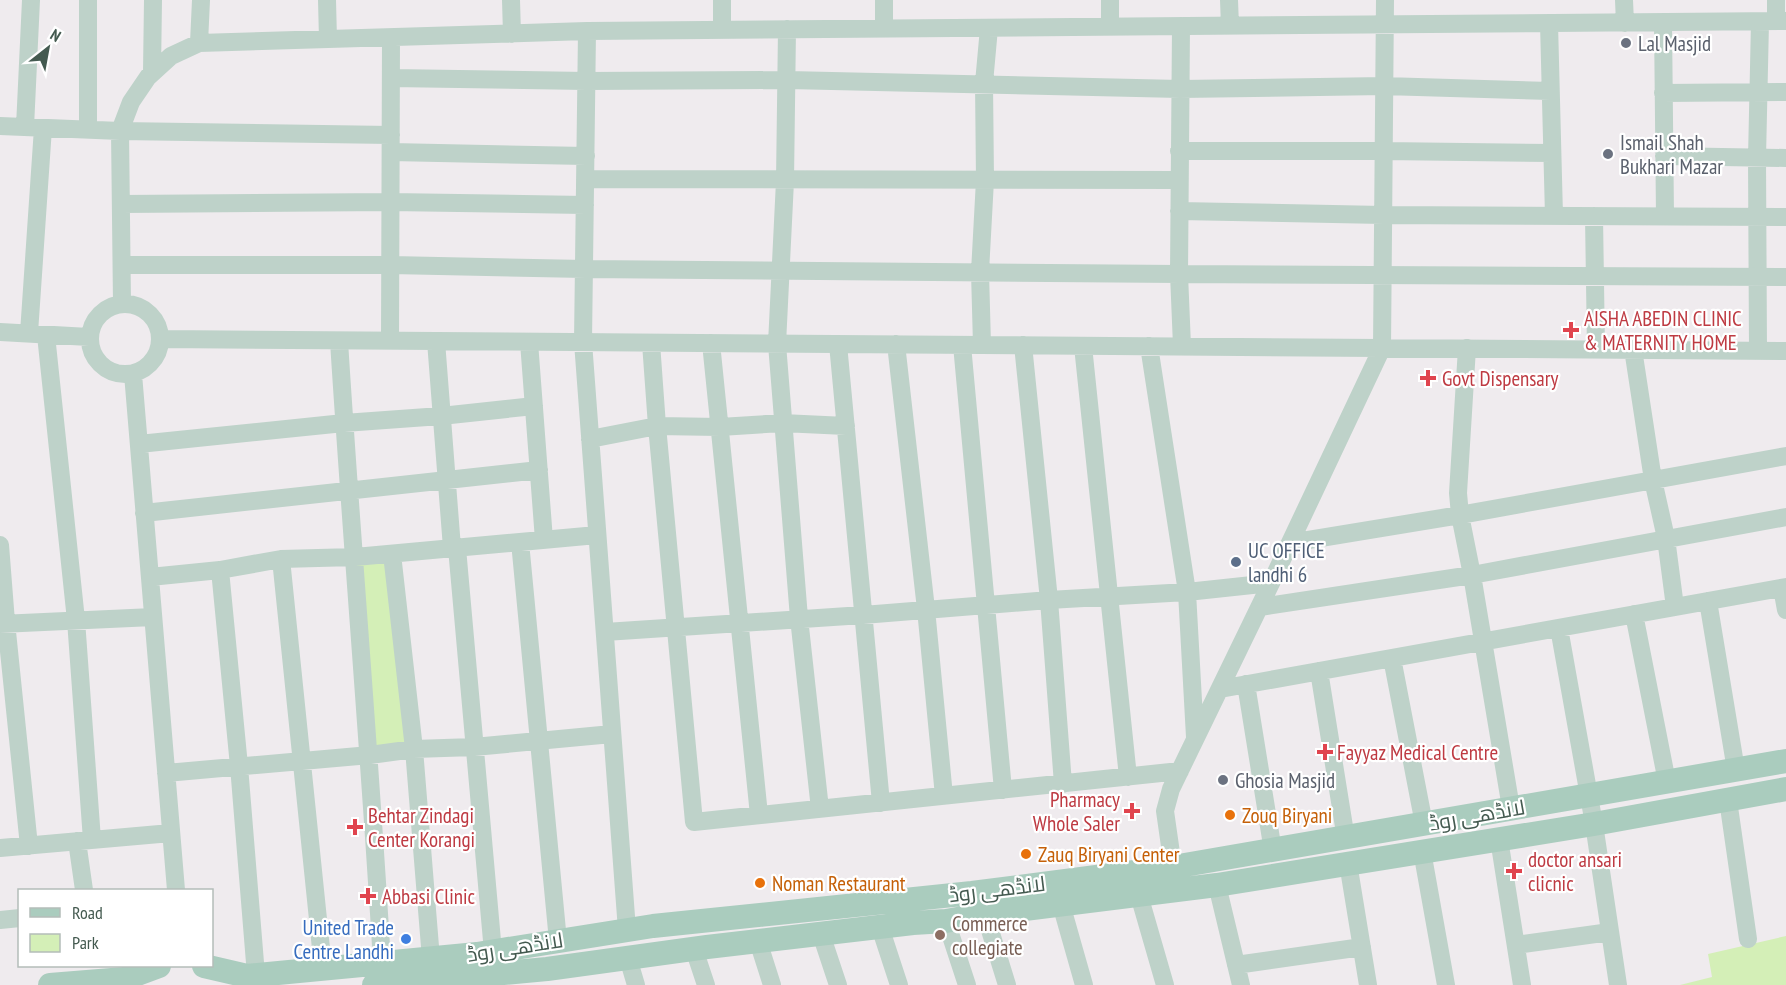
<svg xmlns="http://www.w3.org/2000/svg" width="1786" height="985" font-family="'PT Sans Narrow',Cairo,sans-serif">
<style>
.green{fill:#d4efb7}
.lines{fill:none;stroke-linecap:round;stroke-linejoin:round}
.minor{stroke:#bed2c9;stroke-width:18}
.major{stroke:#aaccbe;stroke-width:24}
.worship-dot{fill:#6b7280;stroke:#fff;stroke-width:2}
.health-dot{fill:#e0444e;stroke:#fff;stroke-width:2}
.service-dot{fill:#5c6f8a;stroke:#fff;stroke-width:2}
.food-dot{fill:#e8710a;stroke:#fff;stroke-width:2}
.education-dot{fill:#8d6e63;stroke:#fff;stroke-width:2}
.shop-dot{fill:#3f7fe0;stroke:#fff;stroke-width:2}
.labels{text-anchor:middle;dominant-baseline:central;stroke-width:4.5;stroke-linejoin:round;paint-order:stroke}
.worship-label{font-size:21px;fill:#5b616d;stroke:#fff;text-anchor:start}
.health-label{font-size:21px;fill:#be3a42;stroke:#fff;text-anchor:start}
.service-label{font-size:21px;fill:#4e5e75;stroke:#fff;text-anchor:start}
.food-label{font-size:21px;fill:#c56008;stroke:#fff;text-anchor:start}
.street-label{font-size:21px;fill:#445a50;stroke:#fff}
.education-label{font-size:21px;fill:#785e54;stroke:#fff;text-anchor:start}
.shop-label{font-size:21px;fill:#366cbe;stroke:#fff;text-anchor:end}
</style>
<rect width="100%" height="100%" fill="#efebee"/>
<path class="green" d="M392 554 414 749 370 755 355 557Z
M1786 936V985H1680L1712 977 1708 954Z"/>
<g class="lines">
<path class="minor" d="M327 0 328 39
M511 0 512 34
M884 0V29
M1229 0 1230 26
M1624 0 1625 23
M1776 21V0
M1663 22 1665 216
M1549 23 1554 216
M1181 26 1179 274 1182 346
M1110 27V0
M787 29 785 181 777 344 799 618 820 809
M722 30V0
M587 31 583 342 627 930
M199 43 201 0
M152 72 153 0
M391 78 586 81 788 80 1180 89 1384 86 1550 91
M1663 93 1786 92
M0 126 120 131 391 135
M25 127 31 0
M88 130V0
M1179 151H1383L1552 153
M391 152 586 156
M1664 156 1786 158
M585 179 1179 180
M121 204 390 202 585 205
M1179 211 1383 215 1786 217
M1594 216 1596 349
M122 265H391L585 269 1179 274 1786 277
M90 339a35 35 0 1 1 70 0a35 35 0 1 1-70 0Z
M122 304 120 131 131 102 148 77 171 56 199 43 587 31 1786 21
M0 332 89 337
M29 333 43 128
M46 335 76 620 92 840
M161 339 1786 351
M339 341C352 548 370 755 382 963
M390 341 391 38
M436 341 452 548
M529 342 544 540
M651 343 657 426 694 822 1180 771
M711 343 759 815
M838 344 881 803
M896 344 926 609 944 796
M962 345 1003 790
M982 345 980 272 985 180 984 83 989 28
M1023 345 1049 600 1063 784
M1083 346 1128 777
M1149 346 1187 592 1195 737
M1467 348 1458 493 1460 515 1472 575 1511 808
M1633 349 1653 480 1666 538 1675 607
M1758 350 1757 158 1760 22
M133 374 176 890
M590 439 657 426 720 427 782 423 846 426
M139 444 344 423 441 416 534 406
M144 513 539 470
M520 542 558 941
M1290 543 1460 515 1786 456
M0 545 6 622 29 846
M457 548 493 952
M392 554 414 749 431 959
M281 559 323 968
M220 570 239 766 256 975
M150 577 220 570 281 559 355 557 597 535
M1782 588 1786 610
M1708 601 1736 770
M1260 607 1472 575 1786 517
M1634 614 1667 782
M0 624 153 617
M1559 628 1594 824 1618 985
M605 632 863 615 1049 600 1187 592 1271 583
M1392 658 1424 824
M1319 671 1346 839
M1246 684 1273 851
M1220 689 1786 587
M166 773 370 755 414 749 474 747 612 734
M1728 800 1748 939
M1499 839 1522 985
M77 841 84 890
M0 848 171 833
M1422 851 1446 985
M1348 863 1368 985
M1173 867 1165 811 1171 789 1271 583 1382 348 1385 0
M1217 885 1241 985
M1139 895 1165 985
M1061 904 1084 985
M985 914 1007 985
M0 920 20 918
M946 921 967 985
M880 927 899 985
M821 934 838 985
M758 941 772 985
M1516 945 1610 932
M694 949 706 985
M628 958 636 985
M1236 965 1362 947"/>
<path class="major" d="M204 966 247 976 477 954 653 926 972 893 1173 867 1786 761
M50 985 124 979 159 966
M374 985 547 969 707 947 913 923 946 921 985 914 1217 885 1594 824 1786 789"/>
</g>
<g class="worship-dot">
<circle cx="1626" cy="43" r="6"/>
<circle cx="1608" cy="154" r="6"/>
<circle cx="1223" cy="780" r="6"/>
</g>
<g class="health-dot">
<path d="M1568 321h6v6h6v6h-6v6h-6v-6h-6v-6h6z"/>
<path d="M1425 369h6v6h6v6h-6v6h-6v-6h-6v-6h6z"/>
<path d="M1322 743h6v6h6v6h-6v6h-6v-6h-6v-6h6z"/>
<path d="M1129 802h6v6h6v6h-6v6h-6v-6h-6v-6h6z"/>
<path d="M352 818h6v6h6v6h-6v6h-6v-6h-6v-6h6z"/>
<path d="M1511 862h6v6h6v6h-6v6h-6v-6h-6v-6h6z"/>
<path d="M365 887h6v6h6v6h-6v6h-6v-6h-6v-6h6z"/>
</g>
<circle class="service-dot" cx="1236" cy="562" r="6"/>
<g class="food-dot">
<circle cx="1230" cy="815" r="6"/>
<circle cx="1026" cy="854" r="6"/>
<circle cx="760" cy="883" r="6"/>
</g>
<circle class="education-dot" cx="940" cy="935" r="6"/>
<circle class="shop-dot" cx="406" cy="939" r="6"/>
<g class="labels">
<g class="worship-label">
<text x="1638" y="43">Lal Masjid</text>
<text x="1620" y="142">Ismail Shah<tspan x="1620" dy="24">Bukhari Mazar</tspan></text>
<text x="1235" y="780">Ghosia Masjid</text>
</g>
<g class="health-label">
<text x="1584" y="318">AISHA ABEDIN CLINIC<tspan x="1584" dy="24">&amp; MATERNITY HOME</tspan></text>
<text x="1442" y="378">Govt Dispensary</text>
<text x="1337" y="752">Fayyaz Medical Centre</text>
<text x="1120" y="799" text-anchor="end">Pharmacy<tspan x="1120" dy="24">Whole Saler</tspan></text>
<text x="368" y="815">Behtar Zindagi<tspan x="368" dy="24">Center Korangi</tspan></text>
<text x="1528" y="859">doctor ansari<tspan x="1528" dy="24">clicnic</tspan></text>
<text x="382" y="896">Abbasi Clinic</text>
</g>
<g class="service-label">
<text x="1248" y="550">UC OFFICE<tspan x="1248" dy="24">landhi 6</tspan></text>
</g>
<g class="food-label">
<text x="1242" y="815">Zouq Biryani</text>
<text x="1038" y="854">Zauq Biryani Center</text>
<text x="772" y="883">Noman Restaurant</text>
</g>
<g class="street-label">
<text transform="translate(1477 815) rotate(-10)">لانڈھی روڈ</text>
<text transform="translate(997 889) rotate(-7)">لانڈھی روڈ</text>
<text transform="translate(515 947) rotate(-9)">لانڈھی روڈ</text>
</g>
<g class="education-label">
<text x="952" y="923">Commerce<tspan x="952" dy="24">collegiate</tspan></text>
</g>
<g class="shop-label">
<text x="394" y="927">United Trade<tspan x="394" dy="24">Centre Landhi</tspan></text>
</g>
</g>
<rect x="18" y="889" width="195" height="78" fill="#ffffff" stroke="#b4bdb9" stroke-width="1.5"/>
<rect x="30" y="908" width="30" height="9" fill="#aaccbe" stroke="#b4bdb9" stroke-width="1.5"/>
<text x="72" y="919" font-size="18" fill="#445a50">Road</text>
<rect x="30" y="934" width="30" height="18" fill="#d4efb7" stroke="#b4bdb9" stroke-width="1.5"/>
<text x="72" y="949" font-size="18" fill="#445a50">Park</text>
<g transform="translate(48 48) rotate(31)" stroke="#ffffff" stroke-width="4.5" paint-order="stroke">
<path d="M0-4.5L10 22L0 15L-10 22Z" fill="#445a50"/>
<text y="-9" font-size="16" font-weight="bold" text-anchor="middle" fill="#445a50">N</text>
</g>
</svg>
